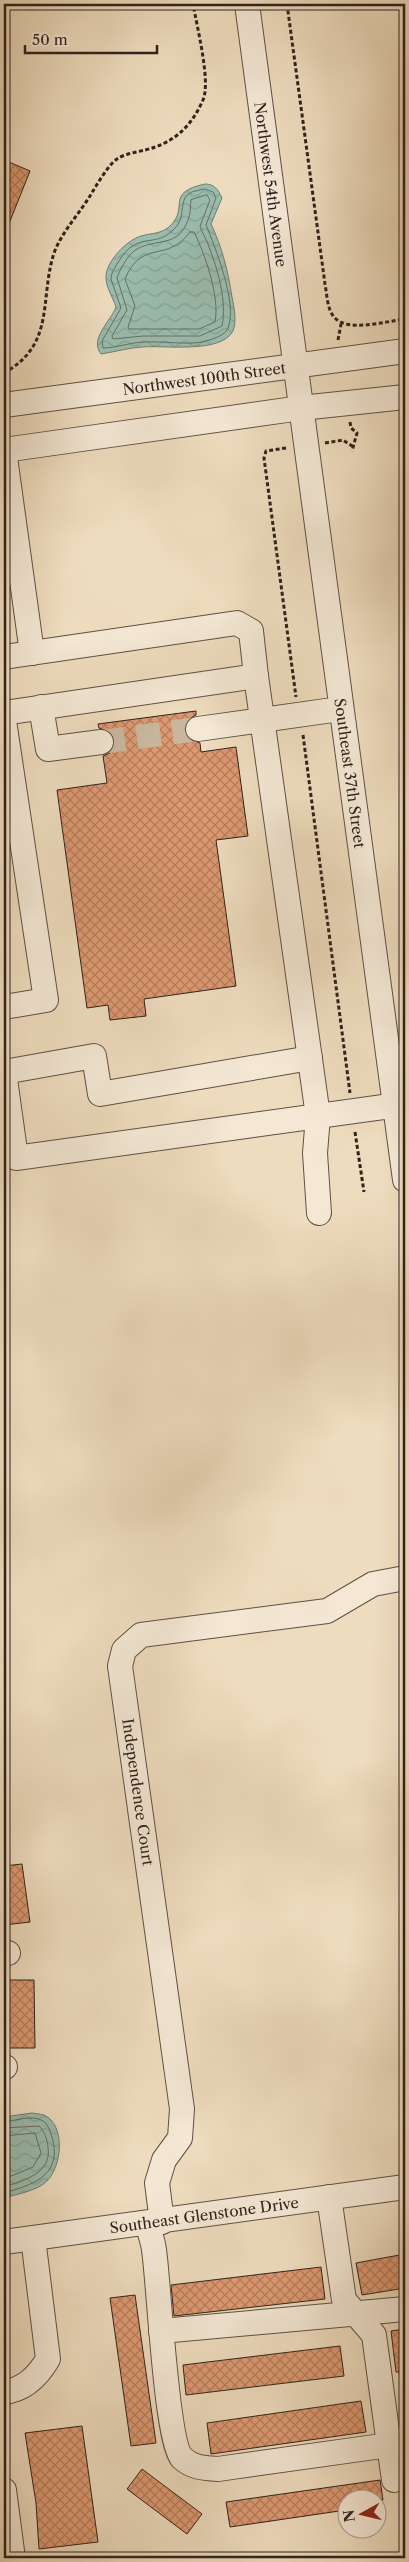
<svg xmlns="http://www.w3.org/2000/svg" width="409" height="2562" font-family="'Libre Caslon Text',serif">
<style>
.water{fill:url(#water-waves);stroke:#6f7e73}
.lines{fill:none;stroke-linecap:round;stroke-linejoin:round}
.shore{stroke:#646f65;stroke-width:1}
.building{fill:url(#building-cross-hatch);stroke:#2f221d}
.minor-tunnel{stroke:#c8b79e;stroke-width:24;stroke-dasharray:24 12;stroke-linecap:butt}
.minor-casing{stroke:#5f5045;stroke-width:26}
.path{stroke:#2f221d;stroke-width:3;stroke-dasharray:4 2.5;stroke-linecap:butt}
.minor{stroke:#f4e8d5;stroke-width:24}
.labels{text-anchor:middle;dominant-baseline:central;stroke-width:5;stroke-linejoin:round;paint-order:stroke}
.street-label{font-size:15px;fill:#2f221d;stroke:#f4e8d5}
</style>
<defs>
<pattern id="water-waves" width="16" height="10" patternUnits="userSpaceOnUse" patternTransform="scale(1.25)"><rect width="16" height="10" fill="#9abcad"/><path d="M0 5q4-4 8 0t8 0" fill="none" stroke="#85a194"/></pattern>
<pattern id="building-cross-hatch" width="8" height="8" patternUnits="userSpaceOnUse" patternTransform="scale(1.25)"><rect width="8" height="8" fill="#de9971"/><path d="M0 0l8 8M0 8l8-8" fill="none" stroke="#b47c5c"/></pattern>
</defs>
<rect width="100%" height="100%" fill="#eedcbe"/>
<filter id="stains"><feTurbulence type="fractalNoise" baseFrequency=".004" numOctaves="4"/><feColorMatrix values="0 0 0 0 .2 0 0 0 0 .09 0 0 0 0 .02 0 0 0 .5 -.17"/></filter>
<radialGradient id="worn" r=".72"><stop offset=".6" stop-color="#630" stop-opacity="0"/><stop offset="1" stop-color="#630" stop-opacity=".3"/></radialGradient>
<path class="water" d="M205 184C214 184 218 189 222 198L211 224C222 247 228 271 232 297 234 307 237 321 233 331 221 354 164 345 142 347 128 348 114 352 101 354 89 339 111 321 116 307 113 298 106 287 106 278 105 262 127 240 141 236 151 233 162 234 170 226 190 207 164 193 205 184Z
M32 2113C36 2114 41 2114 44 2115 66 2125 62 2166 47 2181 37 2191 17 2194 4 2198V2117Z"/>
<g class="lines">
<path class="shore" d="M205 189 213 192 216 198 206 225C215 247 238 304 228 328 225 336 210 340 202 342 189 345 160 341 145 342 131 342 117 348 103 348L102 341 121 308 111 279C111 272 116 266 119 261 137 231 154 248 172 231 186 219 179 209 186 196L192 192Z
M207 195 210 200 200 226C202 233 207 240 209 247 218 270 227 302 222 326L200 336H143L113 339 112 336 127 310 117 278C120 269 128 254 137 249 157 238 178 248 188 220 191 214 190 206 191 200Z
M190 232H194C205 254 220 297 215 322L199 329H129L128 327 135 306 125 279C142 238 167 264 190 232Z
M4 2122C14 2121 33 2114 43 2121 49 2125 51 2134 53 2141 61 2177 31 2185 4 2193
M4 2128 39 2126C45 2132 47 2139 48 2147 52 2174 24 2180 4 2187
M4 2136 35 2133 41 2153 33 2167 4 2179"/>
</g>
<path class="building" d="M4 160 30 171 4 236Z
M196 711V715L189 719 184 730 188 738 200 743 201 752 236 747 248 836 216 840 236 986 144 999 146 1016 110 1020 108 1005 87 1008 57 790 107 783 103 756 110 753 115 741 112 733 99 728 98 724Z
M22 1864 30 1922 4 1925V1866Z
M4 1980H34L35 2048H4Z
M405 2254V2288L362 2295 356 2263Z
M321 2267 325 2299 174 2316 171 2285Z
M135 2295 156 2443 131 2446 110 2298Z
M405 2329V2372H396L391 2331Z
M340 2346 344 2376 186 2395 183 2365Z
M361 2401 366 2432 211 2454 207 2423Z
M82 2426 98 2542 39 2549 36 2503 25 2433Z
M142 2469 202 2514 187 2534 127 2489Z
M380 2480 383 2500H346V2510L230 2527 226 2502Z"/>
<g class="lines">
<path class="minor-tunnel" d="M101 742 198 729"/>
<g class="minor-casing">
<g id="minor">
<path id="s1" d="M247 4 405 1180"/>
<path id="s2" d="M4 405 405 351"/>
<path d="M4 450 301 408 405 397"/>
<path d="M4 450 32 653"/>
<path d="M4 657 237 623 251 631 256 676 4 713"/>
<path d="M256 676 318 1116 315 1153 319 1213"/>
<path d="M41 707 48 749 101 742"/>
<path d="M4 721 46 1000 4 1007"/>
<path d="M198 729 340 709"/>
<path d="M310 1058 100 1094 94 1056 4 1072 16 1158 405 1104"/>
<path d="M4 1953H8"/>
<path d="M4 2067H5"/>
<path d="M162 2222 157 2183 164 2160 180 2138 182 2109 120 1666 124 1650 141 1635 327 1611 373 1584 405 1578"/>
<path d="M147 2224C150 2233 153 2241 154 2250 159 2283 166 2441 182 2458 193 2468 204 2468 218 2469L389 2445 374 2335 344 2300 329 2197"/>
<path id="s3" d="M4 2242 405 2187"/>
<path d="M161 2331 405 2309"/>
<path d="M4 2392C24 2390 38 2376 48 2359L33 2238"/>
<path d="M389 2445 394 2480"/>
<path d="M4 2490 12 2551 4 2552"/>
</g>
</g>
<path class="path" d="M287 4 325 284C327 294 327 309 334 317 347 333 387 321 405 319
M338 340 341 324
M4 373C56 344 39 300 54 253 62 232 78 215 90 196 96 186 108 165 117 159 124 154 137 152 145 150 174 143 191 127 203 100 211 82 197 27 193 4
M350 422 351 428 357 433 352 451
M325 443 343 440 352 446
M286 448 266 451 264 458 296 697
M303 735 350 1093
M355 1132 364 1192"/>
<use href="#minor" class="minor"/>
</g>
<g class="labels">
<g class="street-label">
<text stroke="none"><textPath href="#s1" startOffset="182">Northwest 54th Avenue</textPath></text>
<text stroke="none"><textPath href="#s2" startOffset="202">Northwest 100th Street</textPath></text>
<text stroke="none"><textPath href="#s1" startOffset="776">Southeast 37th Street</textPath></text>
<text transform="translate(138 1792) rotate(82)">Independence Court</text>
<text stroke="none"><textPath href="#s3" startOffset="202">Southeast Glenstone Drive</textPath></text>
</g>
</g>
<rect width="409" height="2562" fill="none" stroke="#eedcbe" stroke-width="20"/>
<rect x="5" y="5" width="399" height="2552" fill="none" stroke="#2f221d" stroke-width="2.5"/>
<rect x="10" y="10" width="389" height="2542" fill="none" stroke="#2f221d"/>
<g transform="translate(362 2514) rotate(262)"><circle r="24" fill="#f4e8d5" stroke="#a5998b"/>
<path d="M0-4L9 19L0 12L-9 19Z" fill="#8f2418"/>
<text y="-8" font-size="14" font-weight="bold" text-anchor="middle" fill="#2f221d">N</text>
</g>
<path d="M25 45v8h132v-8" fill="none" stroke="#2f221d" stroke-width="2.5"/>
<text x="32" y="45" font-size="15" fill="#2f221d" stroke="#f4e8d5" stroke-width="4" paint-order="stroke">50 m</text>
<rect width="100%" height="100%" filter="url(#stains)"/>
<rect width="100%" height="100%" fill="url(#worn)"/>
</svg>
